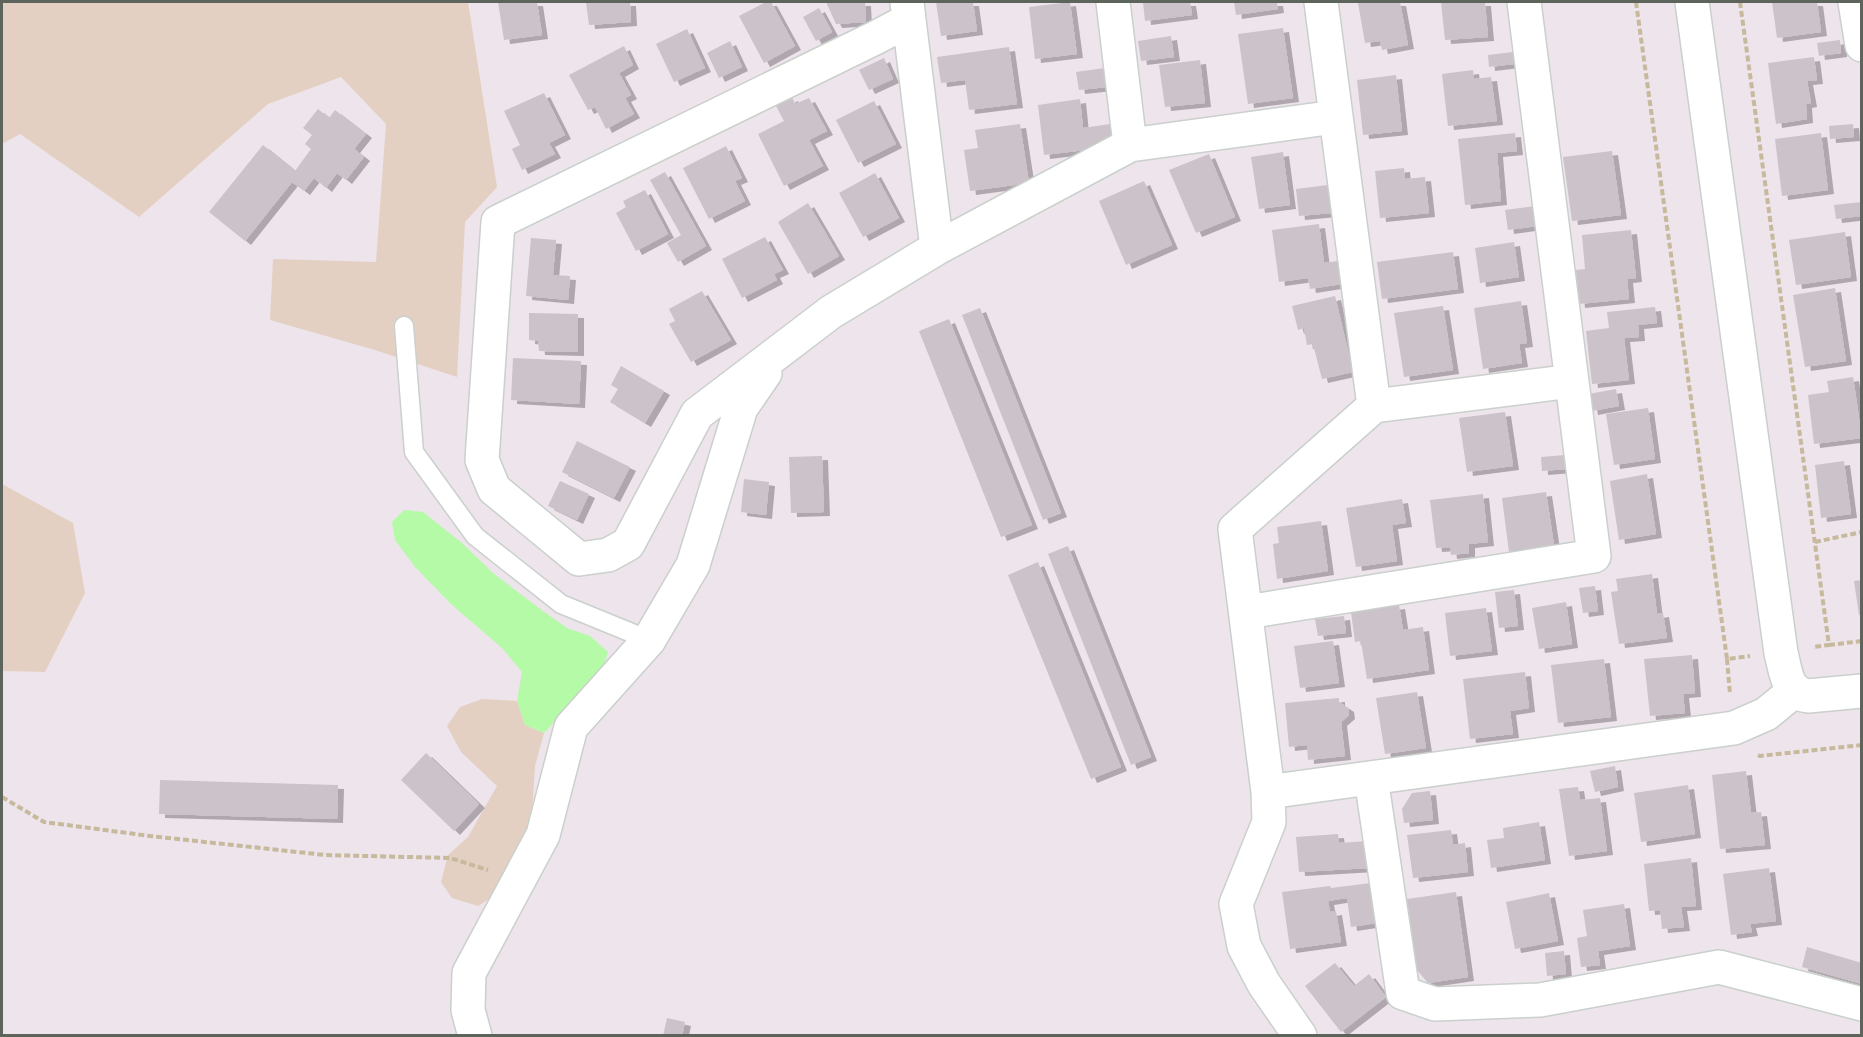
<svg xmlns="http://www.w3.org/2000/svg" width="1863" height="1037" font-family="Helvetica,sans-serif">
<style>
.green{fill:#e4d0c2}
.water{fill:#b4faa7}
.building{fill:#cbc2ca;filter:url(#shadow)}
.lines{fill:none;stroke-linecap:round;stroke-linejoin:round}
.service-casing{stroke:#cad0cb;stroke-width:21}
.minor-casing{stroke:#cad0cb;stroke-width:36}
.tertiary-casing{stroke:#cad0cb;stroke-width:36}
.path{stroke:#c6b99c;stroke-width:4;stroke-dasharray:6 3;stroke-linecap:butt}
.service{stroke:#fff;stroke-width:18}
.minor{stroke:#fff;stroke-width:33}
.tertiary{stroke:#fff;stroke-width:33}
</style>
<defs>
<filter id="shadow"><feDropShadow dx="6" dy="4" stdDeviation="0" flood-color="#0004"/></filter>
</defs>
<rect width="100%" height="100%" fill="#eee4ec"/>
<path class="green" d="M2,2H468L497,187L465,222L457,377L375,350L270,320L273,259L376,262L386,124L341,77L268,104L139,217L20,134L2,144Z
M2,484L73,523L85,593L45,672L2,671Z
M482,699L517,701L525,725L544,733L535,766L532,812L518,856L497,894L478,906L452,898L441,882L448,855L468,837L497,786L461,752L447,726L460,707Z"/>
<path class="water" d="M404,510L423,512L462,543L493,573L543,611L567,628L590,636L608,652L603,668L544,733L525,725L517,701L522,672L502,648L452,605L415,567L395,540L392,522Z"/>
<path class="building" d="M498,2H537L542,35L504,40Z
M586,2H630L631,22L589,25Z
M766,2H771L795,46L764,63L739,16Z
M826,2H865L866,22L836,24Z
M936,2H973L977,31L941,36Z
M1070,2L1077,54L1035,59L1029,7Z
M1143,2H1190L1192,15L1145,21Z
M1234,2H1277L1278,9L1236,15Z
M1366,2H1400L1408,45L1382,50L1380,41L1365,43L1358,3Z
M1441,2H1485L1488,37L1445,40Z
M1772,2H1817L1821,32L1777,38Z
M819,8L832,32L816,41L803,17Z
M1283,28L1293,98L1248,104L1238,34Z
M687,29L705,68L674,82L656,44Z
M1171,36L1174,57L1141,61L1138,41Z
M1840,40L1841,53L1819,56L1817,43Z
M730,41L742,67L719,78L707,53Z
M624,46L633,65L619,73L631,95L625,98L634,114L606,129L595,107L588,110L569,75Z
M1009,47L1017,104L969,110L965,80L941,83L937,57Z
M1513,52L1514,64L1489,67L1488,55Z
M1814,57L1817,80L1807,81L1811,103L1806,104L1807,119L1776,124L1768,63Z
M884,58L893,79L869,90L859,70Z
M1200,60L1205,103L1165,107L1159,65Z
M1105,68L1107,87L1079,90L1076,72Z
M1473,70L1474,79L1491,77L1497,121L1448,126L1442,74Z
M1396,75L1402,131L1363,135L1357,80Z
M544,93L565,135L549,143L555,154L522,170L512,149L520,145L504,111Z
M792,97L795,104L809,98L827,131L809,140L823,166L784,186L758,134L784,121L776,106Z
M1080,99L1083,128L1110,124L1111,137L1102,148L1044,155L1038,105Z
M874,101L896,144L858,163L836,120Z
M318,109L329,118L335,110L366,134L354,149L364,157L346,180L337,173L326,188L314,178L304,191L292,182L245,241L209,212L263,145L295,171L311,149L305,144L312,135L303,128Z
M1020,124L1029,183L970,191L964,150L978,148L975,130Z
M1853,124L1854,137L1830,139L1829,126Z
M1515,133L1517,151L1497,153L1501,201L1465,205L1458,139Z
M1821,133L1828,190L1782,196L1775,139Z
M726,146L742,178L735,181L745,201L709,219L683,168Z
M1612,151L1621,215L1572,221L1563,157Z
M1283,152L1290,205L1259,209L1251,157Z
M1209,154L1235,217L1196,233L1169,170Z
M1404,168L1405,179L1425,177L1429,213L1380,218L1375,171Z
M665,172L706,246L678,262L667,243L681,235L650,180Z
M875,173L899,218L863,237L839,193Z
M1144,181L1172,245L1126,265L1099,201Z
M1328,185L1331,213L1299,216L1296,189Z
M645,190L668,234L636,251L616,213L626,207L623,201Z
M1862,202V216L1836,219L1834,205Z
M808,203L839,256L808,274L778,222Z
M1535,206L1537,226L1508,230L1505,210Z
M1319,224L1324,263L1338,261L1342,284L1310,289L1308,278L1279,282L1272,230Z
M1631,230L1636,278L1627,279L1629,299L1579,304L1576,270L1585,269L1582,235Z
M1845,232L1851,277L1796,285L1789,240Z
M765,237L783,270L774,274L777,280L742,298L722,259Z
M531,238L556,240L553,275L570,276L568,300L526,296Z
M1514,242L1519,277L1480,283L1475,248Z
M1453,252L1458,289L1382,299L1377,262Z
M1835,288L1846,361L1805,367L1793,295Z
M702,291L731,340L691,362L669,324L675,321L669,309Z
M1335,296L1353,372L1322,379L1313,344L1307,345L1304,328L1298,330L1292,306Z
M1521,301L1527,343L1519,344L1522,363L1483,369L1474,308Z
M1443,306L1453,370L1404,377L1394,313Z
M1655,307L1657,323L1638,325L1639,337L1624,338L1629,380L1592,384L1586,331L1609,328L1607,312Z
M980,308L1061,513L1043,520L962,315Z
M529,313L578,314V352L539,351L538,341L529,340Z
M949,319L1032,525L1001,537L919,331Z
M513,358L581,361L579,404L511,400Z
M621,366L664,391L645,423L610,402L618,389L611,385Z
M1853,377L1862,438L1814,444L1808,395L1829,392L1827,381Z
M1616,389L1619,406L1592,411L1589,394Z
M1648,408L1655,459L1614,465L1606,414Z
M1505,412L1513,466L1467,472L1459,418Z
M577,441L630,467L614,498L562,472Z
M1565,455L1566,469L1542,471L1541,457Z
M822,456L824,512L791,513L789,457Z
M1844,461L1851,514L1821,518L1815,465Z
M1647,474L1656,534L1619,540L1610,481Z
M744,479L769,482L766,515L741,512Z
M560,481L589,494L577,520L548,506Z
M1546,492L1554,545L1509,552L1502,498Z
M1483,494L1488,542L1469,544V553L1451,555L1450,547L1436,548L1430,500Z
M1402,499L1406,523L1392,525L1397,561L1356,567L1346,508Z
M1321,521L1328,571L1277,579L1273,544L1279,543L1277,527Z
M1068,546L1151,757L1131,765L1048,554Z
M1038,562L1121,767L1091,779L1008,575Z
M1652,574L1657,614L1663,613L1667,638L1619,644L1611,592L1618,591L1616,579Z
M1862,580V615H1859L1854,581Z
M1595,586L1598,611L1583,613L1579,588Z
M1514,590L1518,626L1499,628L1495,592Z
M1566,602L1572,644L1539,649L1532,608Z
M1399,605L1403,630L1423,627L1429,670L1367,679L1361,641L1355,642L1351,612Z
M1486,608L1492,651L1450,656L1445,613Z
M1344,616L1346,633L1318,636L1315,619Z
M1333,641L1339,683L1300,688L1294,646Z
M1692,655L1695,693L1683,694L1685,713L1650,716L1644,659Z
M1604,659L1611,717L1558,723L1551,665Z
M1525,672L1529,708L1510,711L1513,734L1470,739L1463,679Z
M1417,692L1426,748L1385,754L1376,698Z
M1339,698V702L1348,708L1349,715L1341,722L1345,756L1308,760L1307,745L1289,747L1285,703Z
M426,753L479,804L454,831L401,780Z
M1615,766L1618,787L1595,792L1590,771Z
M1746,771L1751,813L1761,812L1765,845L1720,849L1712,775Z
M160,780L338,785L337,819L159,814Z
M1688,785L1695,834L1641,842L1634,793Z
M1578,787L1580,800L1600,798L1607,851L1569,856L1559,789Z
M1430,791L1433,820L1404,823L1402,809L1412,793Z
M1539,822L1545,860L1491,868L1487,840L1504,838L1503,828Z
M1451,830L1453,845L1465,843L1468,872L1413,878L1407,835Z
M1338,834L1339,843L1368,841L1370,868L1299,872L1296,837Z
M1691,858L1696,906L1681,907L1684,927L1662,929L1660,910L1649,911L1644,864Z
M1769,868L1776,921L1750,924L1752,932L1731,935L1723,874Z
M1371,883L1377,923L1351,927L1347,898L1328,901L1330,912L1336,911L1341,942L1290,949L1282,892L1330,886L1331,888Z
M1456,892L1468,977L1428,983L1417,970L1407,899Z
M1549,893L1558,941L1515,949L1506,902Z
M1624,904L1630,946L1598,951L1600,965L1581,967L1577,938L1587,936L1583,910Z
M1807,947L1862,963V984L1802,967Z
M1564,951L1566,974L1547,976L1545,953Z
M1335,963L1354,986L1369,974L1386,997L1341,1032L1305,986Z
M667,1018L685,1022L682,1036H663Z"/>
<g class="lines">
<defs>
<path id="service" d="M404,326L414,452L475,536L561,604L649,640"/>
<path id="minor" d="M907,2L909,20L877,37L498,222L482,460L494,489L579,559L608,555L628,544L697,414L831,312L937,248L1130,145L1335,117
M1113,2L1130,145
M1321,2L1374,406L1235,529L1268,792L1734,728L1766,714L1794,691
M1855,2L1862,45
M909,20L937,248
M1374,406L1572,381
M1247,612L1594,556L1524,2
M1371,778L1403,993L1435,1004L1540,1000L1719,967L1862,1004
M1268,792L1269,822L1236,904L1244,946L1264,984L1300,1036
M475,1036L468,1010L469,973L543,835L571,727L649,640L693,565L741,408L765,373"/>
<path id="tertiary" d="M1692,2L1781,653C1786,671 1786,693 1808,696L1862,691"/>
</defs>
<use href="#service" class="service-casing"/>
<use href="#minor" class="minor-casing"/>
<use href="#tertiary" class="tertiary-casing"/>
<path class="path" d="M1636,2L1727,659L1750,656
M1740,2L1829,645L1813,647
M1815,542L1862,532
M1829,645L1862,641
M1727,659L1730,694
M1758,755L1760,756L1862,745
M2,797L44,822L150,836L325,855L450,858L488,870"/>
<use href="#service" class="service"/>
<use href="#minor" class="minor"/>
<use href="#tertiary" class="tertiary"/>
</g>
<rect width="1863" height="1037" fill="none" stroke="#5c645c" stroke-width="6"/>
</svg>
